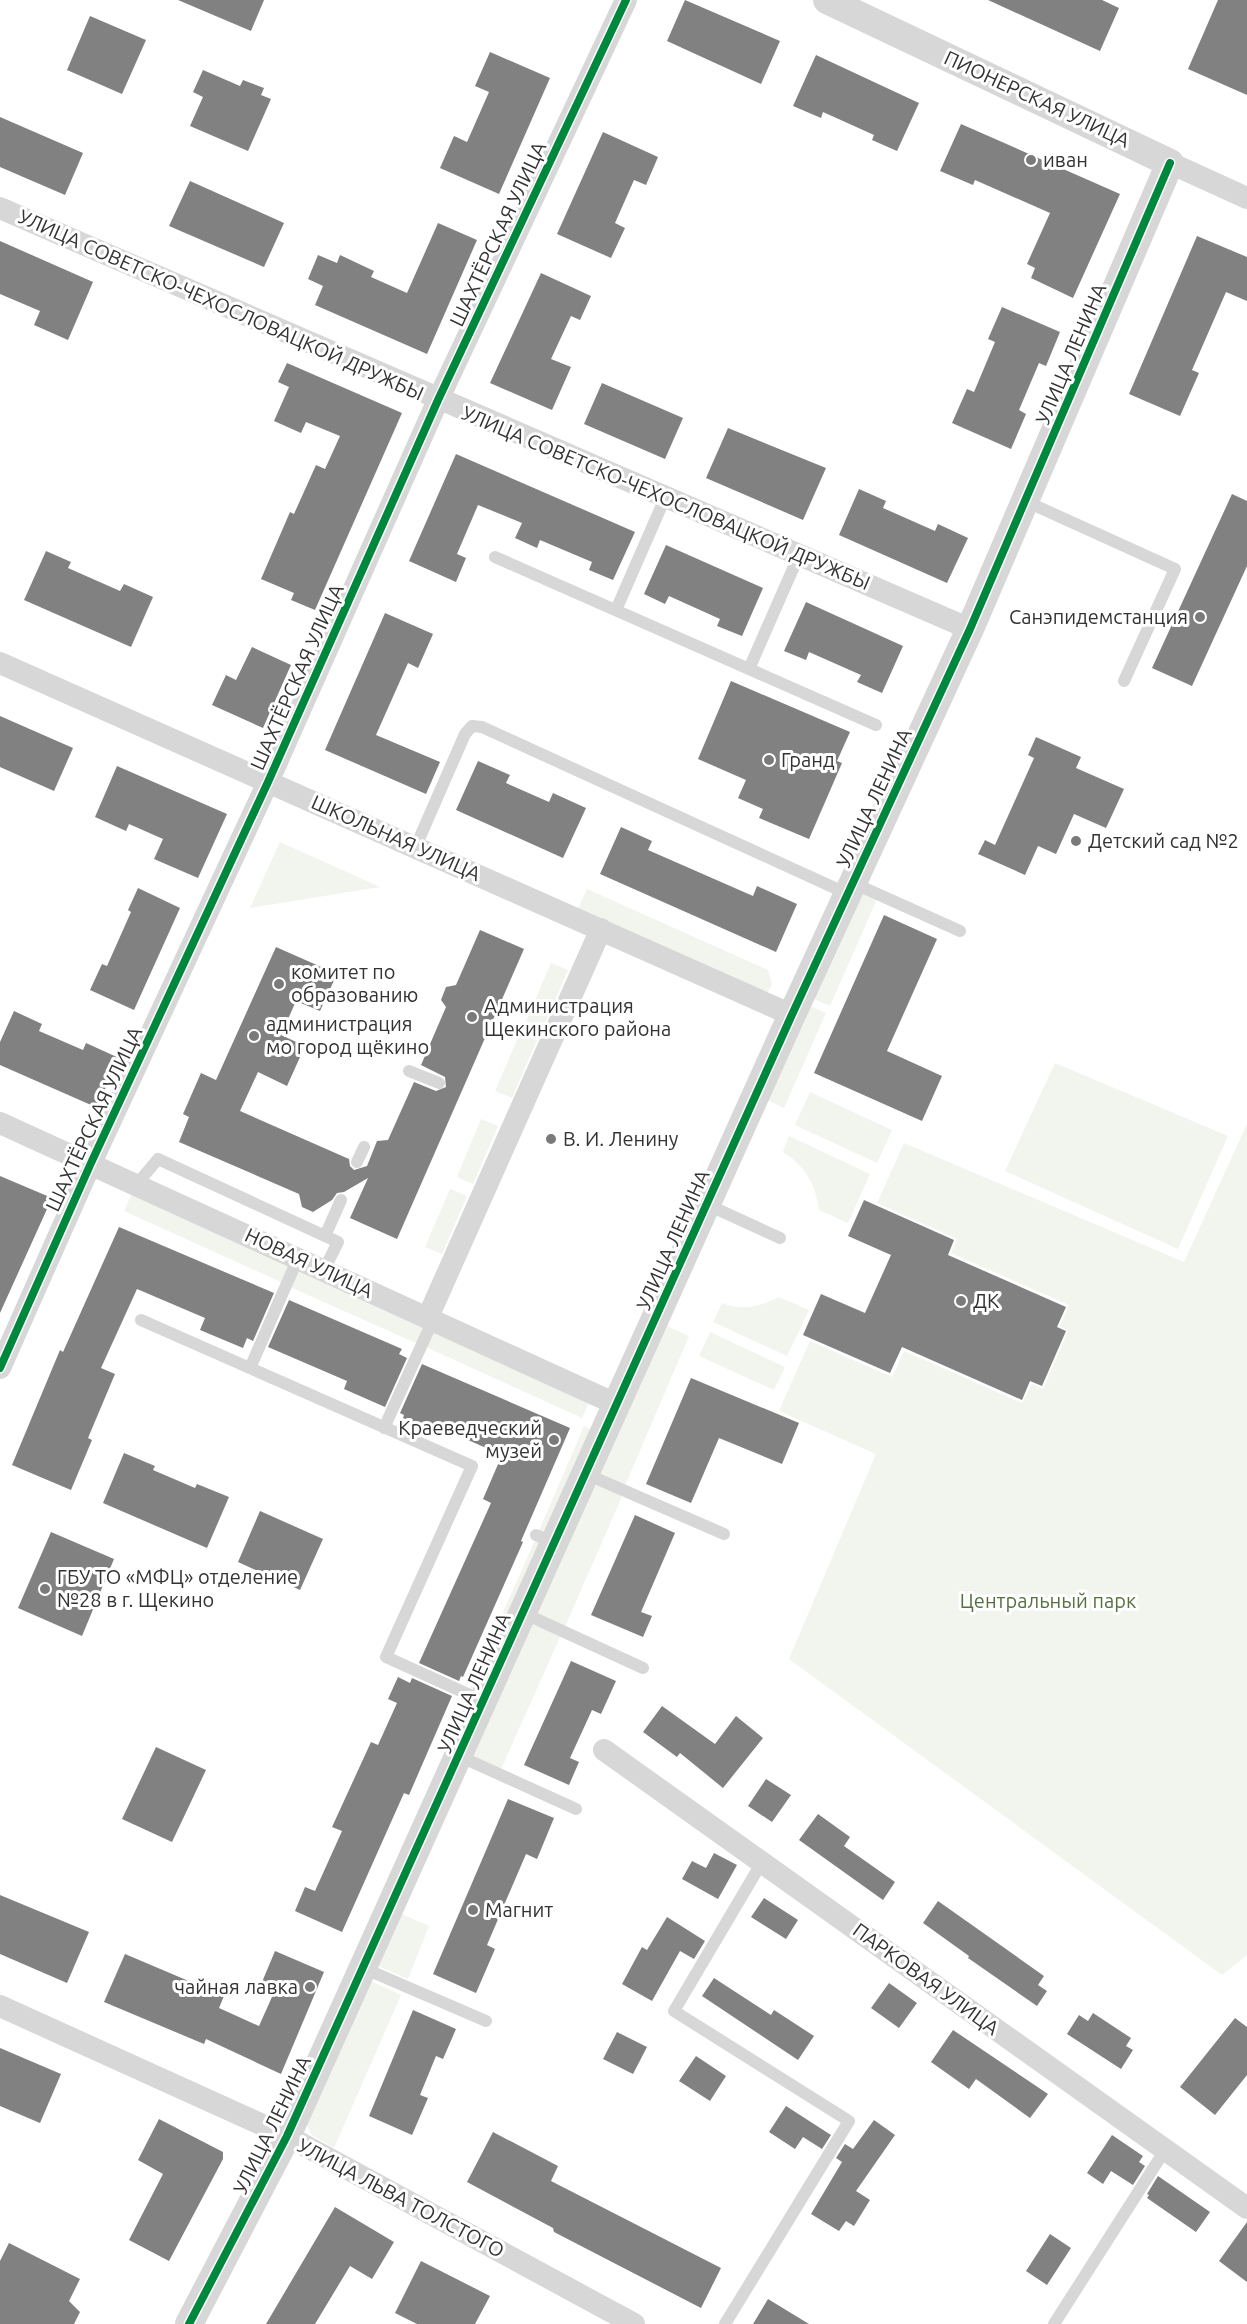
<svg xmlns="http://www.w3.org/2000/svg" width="1247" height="2324" font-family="Ubuntu,sans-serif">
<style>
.green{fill:#f1f5ed}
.building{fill:#818181}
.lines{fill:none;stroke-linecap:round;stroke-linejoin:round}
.service{stroke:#d7d7d7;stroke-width:12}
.minor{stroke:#d7d7d7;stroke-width:22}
.tertiary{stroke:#d7d7d7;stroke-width:28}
.cycleway-casing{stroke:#fff;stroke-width:11}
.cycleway{stroke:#00873e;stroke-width:8}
.poi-dot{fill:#7a7a7a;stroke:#fff;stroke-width:2}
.labels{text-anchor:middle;stroke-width:6;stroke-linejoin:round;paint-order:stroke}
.street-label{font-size:20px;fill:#333;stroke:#fff}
.poi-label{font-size:20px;fill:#333;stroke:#fff;text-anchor:start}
.park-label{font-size:20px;fill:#56703f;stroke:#fff}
</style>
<rect width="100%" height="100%" fill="#fff"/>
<path class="green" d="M280,842L380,887L250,908Z
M587,889L768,970L772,984L765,998L576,913Z
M856,890L877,899L830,1006L807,996Z
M551,963L568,970L543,1028L526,1021Z
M804,1003L826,1013L784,1108L763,1098Z
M520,1033L537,1040L512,1098L495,1091Z
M1055,1063L1228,1136L1178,1249L1005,1171Z
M810,1092L892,1130L877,1163L795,1125Z
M481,1119L498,1126L473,1184L457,1177Z
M1247,1124V1955L1222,1975L789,1659L876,1454L779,1411L810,1341L892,1377L904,1351L1022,1403L1032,1384L1043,1389L1068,1331L1060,1326L1069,1305L951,1253L957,1239L877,1203L904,1143L1184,1262Z
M789,1136L870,1174L848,1223L819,1210C816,1184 805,1166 783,1152Z
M134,1189L292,1262L283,1283L124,1211Z
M450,1189L467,1196L442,1254L425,1247Z
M300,1265L428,1322L418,1344L290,1287Z
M779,1297L809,1310L787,1356L713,1322L722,1303C744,1311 759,1307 779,1297Z
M660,1323L689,1336L624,1488L593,1474Z
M435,1326L592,1396L582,1418L426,1347Z
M710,1332L785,1367L774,1390L699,1356Z
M584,1426L600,1434L553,1540L538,1533Z
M591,1480L623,1494L564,1629L531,1613Z
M536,1538L550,1544L482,1697L468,1691Z
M527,1620L561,1635L501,1769L467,1754Z
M395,1911L429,1926L408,1979L371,1963Z
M364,1978L401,1995L334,2148L312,2135L303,2117Z"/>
<path class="building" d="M178,0H264L251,31Z
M685,0L780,41L761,84L667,41Z
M988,0H1102L1119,8L1100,51Z
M1218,0H1247V95L1188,69Z
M90,16L146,40L122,94L67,70Z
M490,52L550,78L499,194L440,168L454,136L467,142L489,92L475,86Z
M816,55L919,103L897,151L872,140L874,135L823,112L821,118L793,106Z
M203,70L240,86L243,80L264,88L261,95L271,99L248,151L190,126L203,97L193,92Z
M0,117L83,153L65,195L0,167Z
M961,124L1120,194L1073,298L1031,278L1035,268L1027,264L1050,213L975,180L973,185L940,171Z
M603,132L658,157L646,185L634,180L615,223L625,228L611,258L557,234Z
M190,181L284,223L264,267L169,226Z
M438,223L477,240L427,354L315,305L323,286L308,279L318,255L337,263L340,255L374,271L371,277L407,293Z
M1197,236L1247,257V301L1226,292L1192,370L1199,373L1180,416L1129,394Z
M0,241L93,282L68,340L34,325L40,311L0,294Z
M541,273L591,296L580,320L571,316L551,359L571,367L552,410L490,383Z
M1002,307L1060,332L1046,366L1039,363L1019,410L1026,414L1011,449L952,423L967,389L974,392L995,342L988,339Z
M287,363L402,413L315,610L291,600L294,593L261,579L290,512L294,514L316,465L325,469L340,436L306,422L301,433L274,421L289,387L278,382Z
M602,383L683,418L665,459L584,424Z
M728,428L826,468L803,520L706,478Z
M456,454L635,532L613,580L589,570L592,562L540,540L537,548L515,538L522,523L478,505L457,554L466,558L456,582L409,561Z
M859,489L886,501L883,508L935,531L938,524L968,538L947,583L839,535Z
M1232,494L1247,501V566L1192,686L1152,668Z
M666,545L763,588L742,636L717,626L720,619L669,596L665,604L644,594Z
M46,551L71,562L68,568L120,591L124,584L153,597L131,647L24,600Z
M806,602L903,646L882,693L857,682L861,675L809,652L806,660L784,651Z
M385,613L433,634L418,668L408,663L376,735L440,762L426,794L325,750Z
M252,647L291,665L263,728L212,705L226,675L236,680Z
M731,681L850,732L837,761L842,763L809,839L759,818L763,809L738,798L746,780L698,759Z
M0,716L73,748L54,791L0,767Z
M1036,737L1081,757L1076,768L1124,789L1106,828L1074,814L1056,854L1038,846L1025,875L978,854L985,840L995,845L1034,758L1028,755Z
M478,761L510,775L506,783L549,802L553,793L586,808L563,858L456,810Z
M117,766L227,814L198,878L154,859L163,839L129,824L126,831L95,817Z
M621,827L652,841L648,850L753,896L757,886L797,904L776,952L600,874Z
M138,888L180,908L134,1010L90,990L102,964L107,966L131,912L128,910Z
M884,915L937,939L887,1051L942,1076L922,1121L814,1073Z
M480,930L524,949L397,1239L350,1218L368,1178L344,1192L337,1193L332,1200L313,1212L302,1207L299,1194L179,1142L189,1117L183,1114L201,1073L216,1080L276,947L337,974L320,1011L296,1001L281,1035L305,1046L287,1086L258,1072L240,1111L349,1159L350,1166L354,1170L367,1166L377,1141L388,1140L414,1082L436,1091L446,1087L445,1077L421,1065L446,1007L441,1000L446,987L456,985Z
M14,1011L42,1024L39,1031L83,1050L86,1043L119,1058L98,1105H91L0,1065V1042Z
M0,1176L52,1198L0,1313Z
M864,1200L954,1240L948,1255L1066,1307L1057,1327L1066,1331L1042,1386L1030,1381L1022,1400L902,1347L890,1373L803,1335L821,1294L865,1313L891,1255L848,1236Z
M119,1227L274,1293L253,1341L247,1338L243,1348L200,1330L205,1318L137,1289L101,1368L115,1374L88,1438L92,1440L71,1490L12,1465L60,1350L63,1352Z
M289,1300L402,1349L399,1354L407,1358L385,1407L344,1389L347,1381L268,1347Z
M422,1364L570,1428L521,1541L523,1542L463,1677L461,1676L459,1681L419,1663L491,1503L483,1499L502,1455L443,1429L440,1435L403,1418L404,1415L400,1413Z
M691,1378L799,1423L782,1464L719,1438L691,1503L646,1484Z
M124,1453L155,1466L153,1470L195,1488L197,1484L229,1497L207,1548L103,1503Z
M260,1511L323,1539L300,1590L238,1562Z
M635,1515L675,1533L641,1612L652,1616L643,1637L591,1615Z
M51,1532L114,1559L82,1636L18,1608Z
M571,1661L616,1681L601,1714L592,1710L570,1758L579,1762L569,1785L524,1765Z
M398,1677L410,1683L412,1678L452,1696L409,1795L404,1793L342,1932L295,1911L305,1887L315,1891L342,1831L332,1827L371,1742L378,1745L397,1703L388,1699Z
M662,1706L715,1744L736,1716L763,1738L723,1788L680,1753L677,1757L643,1732Z
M156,1747L206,1770L172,1842L122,1819Z
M766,1779L791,1795L772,1822L748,1806Z
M508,1799L554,1818L537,1859L526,1854L487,1945L495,1949L476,1993L433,1974Z
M818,1814L850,1837L844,1846L895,1882L883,1900L799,1840Z
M714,1853L737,1865L718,1899L682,1879L692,1861L706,1868Z
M0,1895L89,1932L67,1983L0,1954Z
M764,1898L798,1920L786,1939L751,1917Z
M938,1901L1044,1976L1038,1985L1047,1991L1037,2006L968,1958L969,1956L923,1923Z
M667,1917L705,1941L694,1959L680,1951L652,2001L622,1984L642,1947L647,1950Z
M275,1951L324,1972L281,2074L206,2039L204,2044L104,2002L125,1954L224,1996L219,2008L259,2026L276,1988L262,1982Z
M714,1978L771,2015L774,2010L814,2036L798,2060L702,1996Z
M889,1983L917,2003L899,2028L871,2008Z
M413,2010L456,2029L443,2059L436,2056L420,2095L428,2098L412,2135L369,2116Z
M1093,2013L1131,2038L1126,2046L1133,2050L1121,2069L1067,2034L1079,2015L1088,2021Z
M1235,2018L1247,2027V2075L1215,2115L1180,2087Z
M953,2030L1048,2094L1030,2118L976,2079L969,2089L931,2062Z
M617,2032L647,2047L633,2074L603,2059Z
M0,2048L61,2074L40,2123L0,2106Z
M696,2056L726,2076L710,2101L679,2081Z
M786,2106L831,2135L822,2149L803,2137L795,2149L769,2132Z
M159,2119L223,2152V2159L169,2261L129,2240L163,2174L138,2160Z
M874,2120L895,2135L856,2191L870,2200L854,2226L846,2221L839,2231L811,2214L842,2162L836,2158L845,2144L853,2149Z
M493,2132L558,2166L551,2181L721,2268L701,2308L554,2232L553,2228L467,2182Z
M1112,2135L1143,2156L1139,2162L1145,2166L1133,2185L1111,2171L1103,2184L1087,2173Z
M1158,2176L1210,2212L1196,2232L1147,2198L1149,2195L1147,2194Z
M335,2207L394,2242L372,2279L350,2266L315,2324H266Z
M1247,2222V2282L1219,2261Z
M1050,2234L1071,2248L1047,2285L1026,2271Z
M9,2243L80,2279L69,2301L80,2312L74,2324H0V2261Z
M421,2261L490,2296L475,2324H417L395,2313Z
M768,2299L809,2324H753Z"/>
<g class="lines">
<path class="service" d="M1025,501L1175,569L1124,681
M799,555L749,669L876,725
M495,557L749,669
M616,610L665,498
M416,846L465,734L472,726L482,727L848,894
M853,883L960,931
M409,1071L439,1083
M357,1162L364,1147
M137,1184L158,1159L338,1242L324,1270
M708,1205L780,1238
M325,1236L341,1200
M141,1320L472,1466L386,1657L483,1701
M250,1368L298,1258
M384,1428L433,1320
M586,1474L724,1534
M536,1535L554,1543
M523,1613L643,1668
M459,1756L576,1809
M363,1968L486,2021
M725,2324L849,2121L674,2011L762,1862
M1054,2324L1165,2150"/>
<path class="minor" d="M1170,163L1247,198
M0,208L970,629
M0,663L792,1015
M0,1123L618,1405
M428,1317L601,929
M0,1368L91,1163L268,782L438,400L626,0
M604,1750L1247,2208
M0,2006L287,2136L634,2324"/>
<path class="tertiary" d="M189,2324L287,2136L790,1019L970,629L1170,163L827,0"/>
<defs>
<path id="cycleway" d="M0,1368L91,1163L268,782L438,400L626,0
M189,2324L287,2136L790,1019L970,629L1170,163"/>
</defs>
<use href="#cycleway" class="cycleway-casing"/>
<use href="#cycleway" class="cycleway"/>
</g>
<g class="poi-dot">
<circle cx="1031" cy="160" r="6"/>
<circle cx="1200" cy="617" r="6"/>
<circle cx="769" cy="760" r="6"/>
<circle cx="1076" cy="841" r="6"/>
<circle cx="279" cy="984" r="6"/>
<circle cx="472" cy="1017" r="6"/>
<circle cx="254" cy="1036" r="6"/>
<circle cx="551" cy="1139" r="6"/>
<circle cx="961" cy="1301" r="6"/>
<circle cx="554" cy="1440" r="6"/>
<circle cx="45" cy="1589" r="6"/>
<circle cx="473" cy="1910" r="6"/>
<circle cx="310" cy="1987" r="6"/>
</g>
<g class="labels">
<g class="street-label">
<text transform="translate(1037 99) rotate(25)" y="7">ПИОНЕРСКАЯ УЛИЦА</text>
<text transform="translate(498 234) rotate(-65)" y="7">ШАХТЁРСКАЯ УЛИЦА</text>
<text transform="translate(221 305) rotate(24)" y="7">УЛИЦА СОВЕТСКО-ЧЕХОСЛОВАЦКОЙ ДРУЖБЫ</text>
<text transform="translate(1071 354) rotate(-67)" y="7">УЛИЦА ЛЕНИНА</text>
<text transform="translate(666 498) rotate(23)" y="7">УЛИЦА СОВЕТСКО-ЧЕХОСЛОВАЦКОЙ ДРУЖБЫ</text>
<text transform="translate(297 677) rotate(-66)" y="7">ШАХТЁРСКАЯ УЛИЦА</text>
<text transform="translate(874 798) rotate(-65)" y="7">УЛИЦА ЛЕНИНА</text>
<text transform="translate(396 838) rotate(24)" y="7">ШКОЛЬНАЯ УЛИЦА</text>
<text transform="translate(94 1119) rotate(-65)" y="7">ШАХТЁРСКАЯ УЛИЦА</text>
<text transform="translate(673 1240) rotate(-66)" y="7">УЛИЦА ЛЕНИНА</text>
<text transform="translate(309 1263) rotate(25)" y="7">НОВАЯ УЛИЦА</text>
<text transform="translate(474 1683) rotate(-66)" y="7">УЛИЦА ЛЕНИНА</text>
<text transform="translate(926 1979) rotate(36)" y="7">ПАРКОВАЯ УЛИЦА</text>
<text transform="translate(272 2125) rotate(-64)" y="7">УЛИЦА ЛЕНИНА</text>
<text transform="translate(401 2198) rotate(28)" y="7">УЛИЦА ЛЬВА ТОЛСТОГО</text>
</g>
<g class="poi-label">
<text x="1043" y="167">иван</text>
<text x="1188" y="624" text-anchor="end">Санэпидемстанция</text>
<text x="781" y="767">Гранд</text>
<text x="1088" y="848">Детский сад №2</text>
<text x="291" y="979">комитет по<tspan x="291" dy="23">образованию</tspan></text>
<text x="484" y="1013">Администрация<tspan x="484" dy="23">Щекинского района</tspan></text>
<text x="266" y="1031">администрация<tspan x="266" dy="23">мо город щёкино</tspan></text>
<text x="563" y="1146">В. И. Ленину</text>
<text x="973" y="1308">ДК</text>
<text x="542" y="1435" text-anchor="end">Краеведческий<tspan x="542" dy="23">музей</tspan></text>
<text x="57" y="1584">ГБУ ТО «МФЦ» отделение<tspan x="57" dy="23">№28 в г. Щекино</tspan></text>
<text x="485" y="1917">Магнит</text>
<text x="298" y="1994" text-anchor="end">чайная лавка</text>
</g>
<g class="park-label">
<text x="1048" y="1608">Центральный парк</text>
</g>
</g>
</svg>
